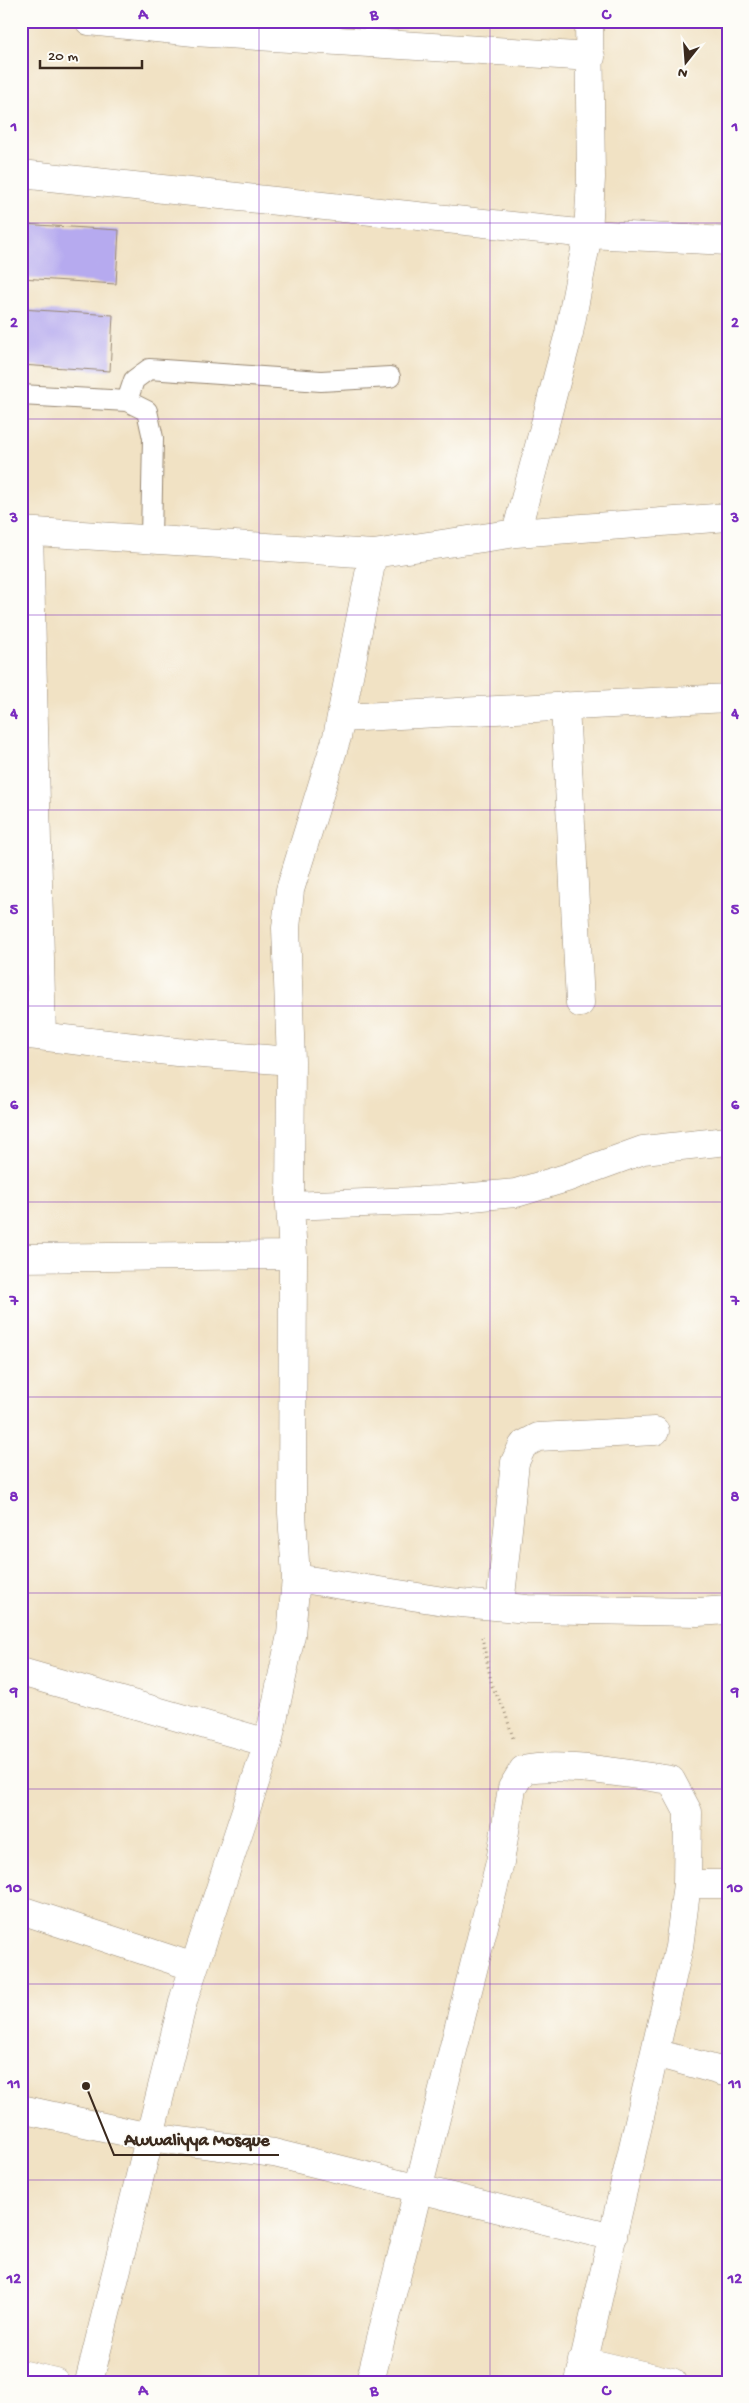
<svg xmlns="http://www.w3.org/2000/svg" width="749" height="2403" font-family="'Gochi Hand',sans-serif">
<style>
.building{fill:#b6aaef}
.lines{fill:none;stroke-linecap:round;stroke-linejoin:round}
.lane-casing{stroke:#968671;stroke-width:22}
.street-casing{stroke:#968671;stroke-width:29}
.path{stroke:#968671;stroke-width:3;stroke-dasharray:1 4;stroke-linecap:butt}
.lane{stroke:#fff;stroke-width:20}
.street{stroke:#fff;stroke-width:28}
.grid{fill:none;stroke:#7b2cbf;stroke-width:1;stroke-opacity:0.55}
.leader{fill:none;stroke:#3b2a1e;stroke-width:2}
.callout-dot{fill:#3b2a1e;stroke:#fdfcf7;stroke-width:2}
.callout-label{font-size:18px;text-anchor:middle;font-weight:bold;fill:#3b2a1e;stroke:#fdfcf7;stroke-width:4;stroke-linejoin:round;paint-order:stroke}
.neatline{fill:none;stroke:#7b2cbf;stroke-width:2}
.grid-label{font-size:16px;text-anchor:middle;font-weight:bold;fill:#7b2cbf}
</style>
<rect width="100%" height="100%" fill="#fdfcf7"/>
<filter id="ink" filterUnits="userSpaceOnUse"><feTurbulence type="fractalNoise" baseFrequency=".02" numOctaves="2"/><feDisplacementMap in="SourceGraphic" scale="10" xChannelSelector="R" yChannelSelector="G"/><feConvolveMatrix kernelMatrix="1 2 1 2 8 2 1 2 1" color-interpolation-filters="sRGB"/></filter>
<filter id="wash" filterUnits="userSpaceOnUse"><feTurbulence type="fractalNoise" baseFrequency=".0096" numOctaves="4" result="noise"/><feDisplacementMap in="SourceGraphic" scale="20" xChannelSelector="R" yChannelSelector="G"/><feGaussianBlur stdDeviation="1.12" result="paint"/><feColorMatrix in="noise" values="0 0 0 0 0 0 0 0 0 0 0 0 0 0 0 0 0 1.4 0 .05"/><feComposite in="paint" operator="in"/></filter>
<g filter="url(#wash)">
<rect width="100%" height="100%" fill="#f1e2c4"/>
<g id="blocks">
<path class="building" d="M21,93L29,95L22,121H21Z
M21,224L119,230L116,284L21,278Z
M21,309L113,315L110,371L21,365Z"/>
</g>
</g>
<g filter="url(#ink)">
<use href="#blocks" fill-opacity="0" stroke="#968671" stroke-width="1"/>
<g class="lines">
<defs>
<path id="lane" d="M21,395L127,401L147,411L153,438L151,538
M127,401L134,380L149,369L321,381L390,377"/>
<path id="street" d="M89,21L194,32L591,57
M21,174L588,234L728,241
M21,531L373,554L516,533L728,517
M29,532L42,1036
M516,533L569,333L588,234L591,178L589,21
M565,706L580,1003
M341,718L728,698
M21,1034L177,1052L291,1061
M290,1206L440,1200L516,1193L566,1178L643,1150L728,1141
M21,1258L293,1255
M296,1578L450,1602L527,1609L698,1612L728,1610
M500,1606L515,1462L523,1445L538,1437L655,1431
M21,1672L268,1743
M687,1884H728
M21,1910L194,1967
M655,2053L728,2073
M21,2109L149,2137L274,2153L613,2237
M582,2361L672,2382
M21,2374L55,2382
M89,2382L184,1998L268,1743L291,1635L296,1578L292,1513L293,1255L290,1206L291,1061L286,928L290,890L337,737L373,554
M370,2382L500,1862L512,1788L523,1770C562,1762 630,1774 671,1780L688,1812L687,1884L679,1947L579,2382"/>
</defs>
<use href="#lane" class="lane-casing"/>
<use href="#street" class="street-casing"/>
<path class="path" d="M482,1637L492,1686L504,1709L514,1741"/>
<use href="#lane" class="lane"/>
<use href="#street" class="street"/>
</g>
</g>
<path class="grid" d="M259,21V2382M490,21V2382M21,223H728M21,419H728M21,615H728M21,810H728M21,1006H728M21,1202H728M21,1397H728M21,1593H728M21,1789H728M21,1984H728M21,2180H728"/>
<path class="leader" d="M86 2086L114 2155H279"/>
<circle class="callout-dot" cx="86" cy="2086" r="5"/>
<g class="callout-label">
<text x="197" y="2145">Awwaliyya Mosque</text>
</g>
<rect width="749" height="2403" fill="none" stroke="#fdfcf7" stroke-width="55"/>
<g transform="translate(686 62) rotate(197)" stroke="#fdfcf7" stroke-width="4" paint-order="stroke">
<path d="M0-4L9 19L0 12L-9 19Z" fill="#3b2a1e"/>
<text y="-8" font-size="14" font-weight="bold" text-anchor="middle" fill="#3b2a1e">N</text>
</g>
<path d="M40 60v8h102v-8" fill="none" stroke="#3b2a1e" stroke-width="2.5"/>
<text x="48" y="60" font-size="15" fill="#3b2a1e" stroke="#fdfcf7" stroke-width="4" paint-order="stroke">20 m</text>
<rect x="28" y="28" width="694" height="2348" class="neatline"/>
<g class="grid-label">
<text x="143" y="19">A</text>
<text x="374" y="19">B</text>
<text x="606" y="19">C</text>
<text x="14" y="131">1</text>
<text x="735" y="131">1</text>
<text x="14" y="327">2</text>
<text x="735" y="327">2</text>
<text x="14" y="522">3</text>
<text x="735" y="522">3</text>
<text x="14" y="718">4</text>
<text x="735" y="718">4</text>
<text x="14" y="914">5</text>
<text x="735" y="914">5</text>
<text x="14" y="1109">6</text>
<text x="735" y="1109">6</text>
<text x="14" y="1305">7</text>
<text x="735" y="1305">7</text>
<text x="14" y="1501">8</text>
<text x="735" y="1501">8</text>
<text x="14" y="1696">9</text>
<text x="735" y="1696">9</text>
<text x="14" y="1892">10</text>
<text x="735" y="1892">10</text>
<text x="14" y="2088">11</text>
<text x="735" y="2088">11</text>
<text x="14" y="2283">12</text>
<text x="735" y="2283">12</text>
<text x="143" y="2395">A</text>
<text x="374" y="2395">B</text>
<text x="606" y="2395">C</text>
</g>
</svg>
